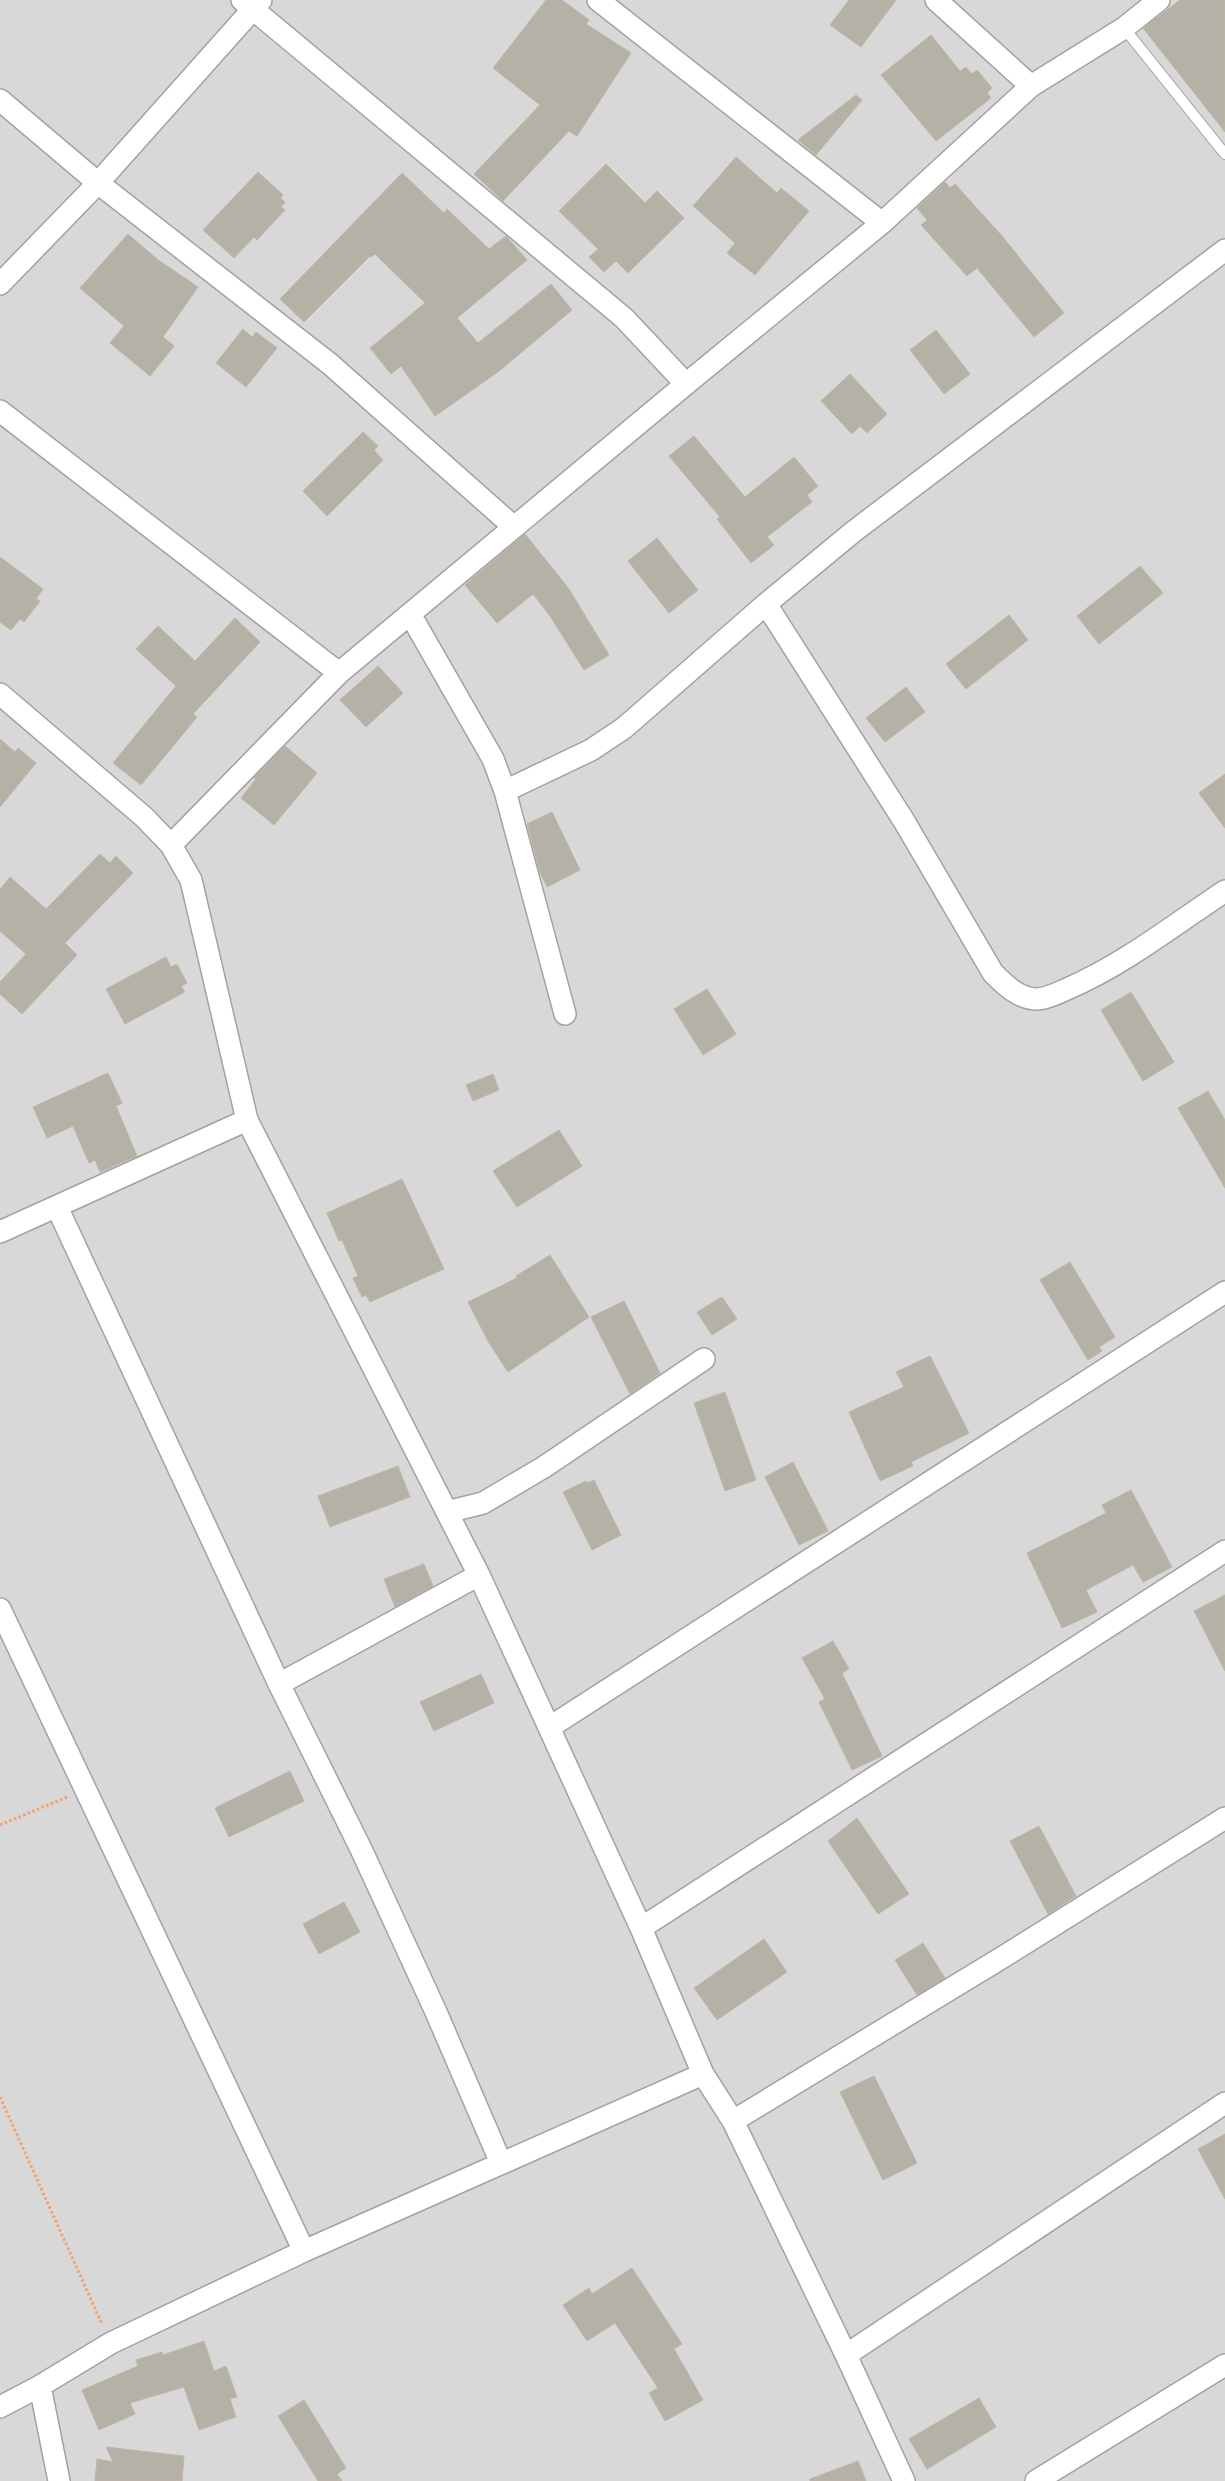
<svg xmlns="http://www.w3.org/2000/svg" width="1225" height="2481" font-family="Quicksand,sans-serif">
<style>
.residential{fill:#d9d8d8}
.building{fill:#b5b1a7;stroke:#bdb7a4}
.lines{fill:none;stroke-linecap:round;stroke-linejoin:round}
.lane-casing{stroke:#a2a2a2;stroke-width:12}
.street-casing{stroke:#a2a2a2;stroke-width:24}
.path{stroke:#f2a26c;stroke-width:3;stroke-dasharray:2.5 2.5;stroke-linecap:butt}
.lane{stroke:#fff;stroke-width:10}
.street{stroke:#fff;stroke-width:21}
</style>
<rect width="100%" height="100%" fill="#ecece1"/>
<path class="residential" d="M0,0H1225V2481H0Z"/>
<path class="building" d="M546,0H562L589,20L586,24L631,53L577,136L569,131L503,201L474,174L540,105L493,68Z
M849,0H896L861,47L830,25Z
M1180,0H1225V132L1143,28Z
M931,35L960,71L966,67L972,74L977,70L992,88L987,93L991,98L936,141L881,75Z
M856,95L862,100L816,155L798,140Z
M736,157L777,193L781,188L809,211L755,275L727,253L735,243L693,206Z
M606,164L645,203L657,191L684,218L628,273L616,261L604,272L589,257L598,249L559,211Z
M258,172L283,195L280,198L285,202L281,207L285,210L257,240L254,237L234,258L203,230Z
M402,173L444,213L447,209L489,249L506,236L527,260L457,318L478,343L551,284L572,310L498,372L435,416L401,366L391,374L370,348L425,303L375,254L371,257L370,256L304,322L280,299Z
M945,182L950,188L955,184L1002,236L1064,313L1034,337L977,268L967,276L921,225L927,220L917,208Z
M128,234L157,259L198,287L163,337L174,346L150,376L110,343L124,326L80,288Z
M243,329L252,337L256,332L277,348L246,387L216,363Z
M936,330L970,374L944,394L910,350Z
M850,374L887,414L867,433L860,426L852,434L821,401Z
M363,432L378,446L374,450L383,460L327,516L303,491Z
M694,436L745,497L794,457L818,486L807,495L812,502L767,537L774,545L751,563L717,519L720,517L669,456Z
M525,534L569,589L609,655L584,670L550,616L533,594L497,623L465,585Z
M657,538L698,590L669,613L628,561Z
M0,557L43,589L36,599L40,601L24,622L20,619L11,630L0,622Z
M1140,566L1163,593L1099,644L1077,616Z
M1009,615L1028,640L966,689L946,664Z
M235,618L260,642L193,714L197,717L141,785L113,763L176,686L136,649L158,626L195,661Z
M378,666L403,693L366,727L340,700Z
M906,687L925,712L885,742L866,718Z
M0,739L15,752L18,748L36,763L0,807Z
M285,746L317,773L274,825L241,798L256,779L254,778Z
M1225,774V828L1199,793Z
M552,812L580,870L547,887L540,872L527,824Z
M100,854L110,863L116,856L133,873L65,943L77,955L22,1014L0,994V982L26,954L0,931V889L10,877L46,909Z
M166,957L171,967L177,964L187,983L181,986L185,992L125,1024L106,989Z
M707,989L736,1034L703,1055L674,1009Z
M1131,992L1174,1062L1143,1081L1101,1010Z
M108,1073L122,1103L116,1106L137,1156L100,1172L95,1160L89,1163L73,1126L47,1138L33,1107Z
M493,1074L499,1090L473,1101L466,1085Z
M1208,1091L1225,1120V1188L1178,1108Z
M559,1130L582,1166L517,1207L493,1171Z
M402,1179L444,1269L370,1302L366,1295L362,1297L353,1278L358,1276L342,1240L339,1241L327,1213Z
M550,1255L589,1317L508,1372L489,1343L468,1302L517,1278L516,1276Z
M1070,1262L1115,1337L1099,1347L1102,1351L1088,1360L1040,1280Z
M722,1297L737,1319L712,1335L697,1312Z
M624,1301L660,1373L630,1394L591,1317Z
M930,1356L969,1433L911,1462L913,1466L880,1481L849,1412L904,1387L896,1372Z
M725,1392L756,1480L725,1491L694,1403Z
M793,1462L828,1531L799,1545L765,1477Z
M398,1466L410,1497L330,1527L318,1496Z
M594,1480L621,1535L592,1550L563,1492L586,1481L587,1483Z
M1131,1490L1172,1567L1143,1582L1133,1565L1086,1590L1097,1612L1062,1628L1027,1553L1106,1513L1102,1505Z
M424,1564L433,1586L395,1607L384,1579Z
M1225,1595V1671L1194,1611Z
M833,1641L849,1669L842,1673L882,1756L852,1770L819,1702L825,1699L802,1658Z
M481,1674L494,1703L434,1731L420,1702Z
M290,1771L304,1801L229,1837L215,1808Z
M857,1818L909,1894L878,1914L828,1841Z
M1039,1826L1076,1896L1048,1914L1010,1841Z
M344,1902L360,1932L319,1954L303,1924Z
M764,1939L787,1972L717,2020L694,1988Z
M923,1943L945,1978L917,1995L895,1960Z
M874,2076L917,2163L883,2180L840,2092Z
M1225,2134V2199L1198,2149Z
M632,2268L682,2344L674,2349L703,2400L665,2421L649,2393L658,2388L615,2323L587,2341L563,2305L589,2288L592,2294Z
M204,2341L214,2371L226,2366L237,2397L230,2399L236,2417L199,2430L184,2387L130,2403L135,2414L99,2430L82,2390L138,2366L136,2360L162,2352L163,2355Z
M979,2398L996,2427L927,2469L909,2439Z
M304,2400L346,2468L337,2474L342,2481H318L278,2416Z
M106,2447L184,2456L182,2481H95L97,2459L113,2462Z
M858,2461L866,2481H810V2479Z"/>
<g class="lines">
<defs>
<path id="lane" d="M1124,28L1225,154"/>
<path id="street" d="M242,0L624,318L686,384
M598,0L882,223
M936,0L1031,86
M0,100L98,183L330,364L514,527
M0,284L98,183L261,0
M0,411L339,673
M766,604L904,821L993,973C1006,986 1019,999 1038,999C1049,998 1058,993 1067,989C1123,965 1174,925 1225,891
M410,614L493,759L505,791L591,750L624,728L766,604L853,532L1225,250
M0,694L144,817L171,845L191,880L247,1120L479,1575L641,1928L703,2074L733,2121L846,2355L904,2481
M505,791L565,1014
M171,845L339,673L686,384L882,223L1031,86L1124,28L1159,0
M57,1207L279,1684L361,1849L436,2012L501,2163
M0,1232L247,1120
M447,1512L483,1503L544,1467L704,1359
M0,1609L304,2251
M279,1684L479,1575
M550,1727L1225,1292
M641,1928L1225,1551
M733,2121L1003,1957L1225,1818
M846,2355L1225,2103
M40,2386L59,2481
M0,2407L40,2386L111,2343L304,2251L703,2074
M1036,2481L1225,2365"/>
</defs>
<use href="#lane" class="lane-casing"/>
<use href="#street" class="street-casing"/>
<path class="path" d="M0,1825L67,1797
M0,2097L102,2324"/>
<use href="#lane" class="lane"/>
<use href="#street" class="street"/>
</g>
</svg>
